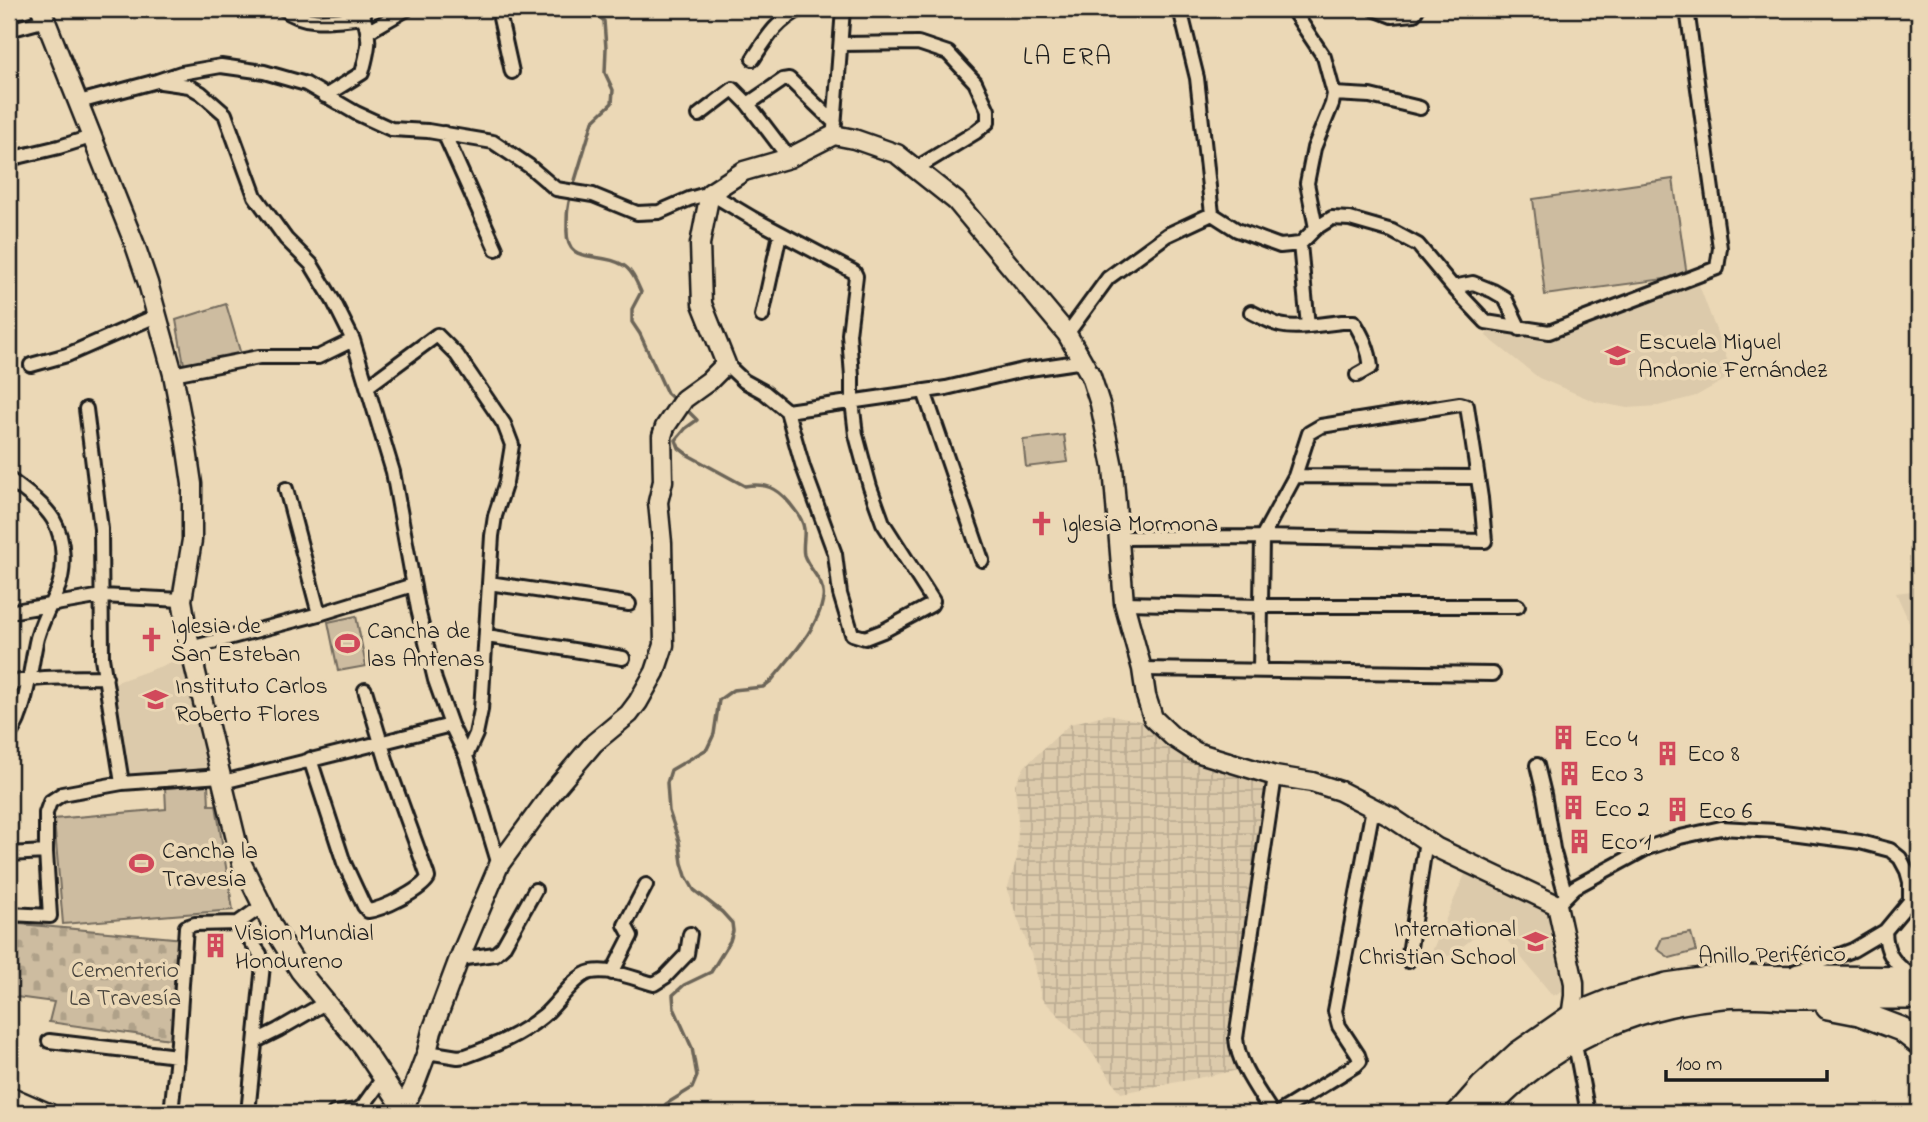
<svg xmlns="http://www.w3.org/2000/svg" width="1928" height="1122" font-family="'Indie Flower',sans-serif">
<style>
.built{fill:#dccaab}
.industrial{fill:url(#industrial-grid)}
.cemetery{fill:url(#cemetery-stones);stroke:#746c5e;stroke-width:2}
.park{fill:#cdbca0;stroke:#746c5e;stroke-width:2}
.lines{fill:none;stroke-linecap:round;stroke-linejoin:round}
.stream{stroke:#6c6558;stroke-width:3.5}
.street-casing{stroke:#1c1c1c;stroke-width:18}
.secondary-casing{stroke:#1c1c1c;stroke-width:23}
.highway-casing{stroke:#1c1c1c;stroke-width:28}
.street{stroke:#ebd8b6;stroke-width:12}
.secondary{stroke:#ebd8b6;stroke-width:18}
.highway{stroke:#ebd8b6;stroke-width:23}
.labels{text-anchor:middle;stroke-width:7;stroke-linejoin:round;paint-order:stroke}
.poi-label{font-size:24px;fill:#1c1c1c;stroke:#ebd8b6;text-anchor:start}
.street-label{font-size:24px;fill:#1c1c1c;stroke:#ebd8b6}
.park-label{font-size:24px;fill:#48443d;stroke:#ebd8b6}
.neighbourhood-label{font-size:26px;letter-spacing:2px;fill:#1c1c1c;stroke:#ebd8b6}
</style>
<defs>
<pattern id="industrial-grid" width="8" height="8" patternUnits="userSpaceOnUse" patternTransform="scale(1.75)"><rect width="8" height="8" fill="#dccaab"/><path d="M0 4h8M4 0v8" fill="none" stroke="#bcad93"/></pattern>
<pattern id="cemetery-stones" width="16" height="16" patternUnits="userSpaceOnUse" patternTransform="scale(1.75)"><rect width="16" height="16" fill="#cdbca0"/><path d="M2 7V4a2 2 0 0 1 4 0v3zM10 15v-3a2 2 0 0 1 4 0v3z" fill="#afa189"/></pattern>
</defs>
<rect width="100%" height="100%" fill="#ebd8b6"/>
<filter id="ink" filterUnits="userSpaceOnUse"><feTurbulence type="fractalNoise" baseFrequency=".0143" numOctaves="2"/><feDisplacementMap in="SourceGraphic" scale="14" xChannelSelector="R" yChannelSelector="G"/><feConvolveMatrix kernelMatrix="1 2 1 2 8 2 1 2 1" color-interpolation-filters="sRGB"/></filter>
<g filter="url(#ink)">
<path class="built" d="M1699,285L1733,375L1696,396L1658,406L1627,408L1596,402L1539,378L1486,336L1490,326L1573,329Z
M1919,590V644L1896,593Z
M184,658L197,715L213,770L126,778L122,729L114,683Z
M1468,867L1554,912L1569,987L1553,996L1493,923L1451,955L1427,963Z"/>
<path class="industrial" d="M1108,714L1149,723L1268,781L1230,1042L1239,1070L1121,1093L1082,1039L1041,998L1035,965L1007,890L1017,858L1018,821L1015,784L1025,766L1070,724Z"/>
<path class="cemetery" d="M9,923L184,939L178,1040L49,1022L54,1002L9,996Z"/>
<path class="park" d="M1673,179L1687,276L1545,295L1533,199Z
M226,304L242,358L185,370L176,320Z
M1064,435L1068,462L1026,467L1023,440Z
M356,616L366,666L338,671L328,622Z
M208,783L209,805H216L233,910L63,924L54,819L166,809L165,787Z
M1691,933L1696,951L1670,958L1657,949L1662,938Z"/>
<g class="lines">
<path class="stream" d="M573,187L593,121L612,103L613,90L605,73L606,48L604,21L590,9
M571,195C567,206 567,216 567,228C565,267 598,250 623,265C632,270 637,283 641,292L632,309V322L640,334L667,393L677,402
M659,1113L666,1104L692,1088L697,1076L692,1048L674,1008L673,995L684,985L711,972L730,941L733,931L732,923L722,912L694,890L686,876L682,863L679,841L669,811L667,783L671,770L707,749L714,734L719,700L733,690L763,687L772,680C790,657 818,629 823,599C826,582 809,570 804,555C802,547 805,537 804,529C803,521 799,515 795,510C781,491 770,482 745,486L688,455L679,448L676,440L686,428L697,420L686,409"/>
<defs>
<path id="street" d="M284,9C306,27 338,19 364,17
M498,9L512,72
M1180,9L1197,78L1212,214
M1292,9L1324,57L1334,94L1332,104L1314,148L1307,183L1316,228
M1374,9L1392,16L1414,14L1417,9
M9,30L46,20
M369,31L407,9
M841,44L918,43L948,53L975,82L988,110V122L976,132L915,169
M753,59C766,39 778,19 801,9
M161,82L189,86L201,93L225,114L255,196L286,239L311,264L334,302L353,340L393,472L418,609L435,680L451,725L466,756L499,865
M1334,94L1370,96L1420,108
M325,96L362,73C370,44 371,38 361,9
M79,102L157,81L181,73L221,66L264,72L306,84L356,113L391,129L428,131L493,142L529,166L556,189L593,195L637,213L659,212L689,199L710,193L752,218L854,272L856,276L849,334L852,377V401L856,435L870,487L883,523L933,601L931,605L883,631L865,638L852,634L840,594L835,554L803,467L787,411
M748,104L789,158
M699,115L733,89L748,104L783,80L789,79L835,123
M834,128L843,9
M444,133L496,249
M9,159L59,147L91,137
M1300,244L1308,326L1342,322H1354C1363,337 1369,349 1371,367L1357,375
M1453,287L1473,283L1493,291L1505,298L1520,329
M1251,312C1275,324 1281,329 1308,326
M762,316L780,234
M1067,334L1108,278L1167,235L1212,214L1237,230L1280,246L1300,244L1316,228L1332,218L1350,219L1392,231L1418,245L1453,287L1486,322L1549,332L1717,268L1720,248L1687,9
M726,364L744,381L764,392L787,411L946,388L1023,370L1084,361
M31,365L67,355L156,316
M173,374L259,357H318L353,340
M368,386L437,335L457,355L504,424L512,445L506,482L495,516L492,536L481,710L476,734L466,756
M924,391L982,560
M86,409L101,529L102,658L122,783
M1295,476L1476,477
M9,479C23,490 43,503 53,519C65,539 66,572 56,593C49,608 42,621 37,638C31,664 29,692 19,717C17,724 12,730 9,736
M286,489L319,614
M1120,538L1262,537L1485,541L1481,498L1467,406L1460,404L1321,426L1309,433L1295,476L1262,537L1260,671
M489,583L629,604
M1124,603L1262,606H1518
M9,612L102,596L182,600
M487,636L623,658
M190,648L319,614L413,585
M1142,669L1493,674
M9,684C39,675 74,678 106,677
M310,759L344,863L364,906L368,911C383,909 420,891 428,878L427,874L388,766L365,690
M1537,765L1544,794L1553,849L1566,896
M223,782L451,725
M9,854L46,852
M1557,905L1575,887L1647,848L1680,837L1721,828L1776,831L1860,842L1890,850L1900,858L1907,871L1910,882V901L1885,931L1853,950L1808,967L1796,970
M9,914L50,916L46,852V813L50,802L62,794L122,783L221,776
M1885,931C1886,953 1893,964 1912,975
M459,959L495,954L503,947L535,890
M1408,961L1426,840
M612,973L631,936L625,925L646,885
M1574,1039L1588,1113
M49,1041L177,1056
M256,1041L278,1030L325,1003
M427,1052L458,1057L466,1056C494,1046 520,1035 543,1016C556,1006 575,975 591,972C611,968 635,979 654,984L665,977L687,954L690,934
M171,1113L177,1056L186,927L195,924L238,923
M248,1113L263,965L260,954L238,923L262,906
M334,1113L357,1110L363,1106L383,1078
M1272,1113C1258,1090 1238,1065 1236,1038L1275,776
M1278,1113L1356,1065L1360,1061L1358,1055L1339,1026L1335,1011L1373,808"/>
<path id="secondary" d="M41,9L135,245L148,283L173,374L186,443L192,484V540L182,600L190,648L242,864L274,929L300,971L361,1045L403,1108V1113
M9,1096L48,1113
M403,1108L413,1089L427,1052L432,1031L459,959L499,865L554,790L594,743L629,714L638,702L655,672L664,645L662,543L658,502L663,481L662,436L665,427L684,399L709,381L726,364L702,304L700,244L710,193L744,171L789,158L834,135L854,139L897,154L956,201L1067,334L1091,376L1100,404L1113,467L1124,603L1142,669L1146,696L1153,718L1173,737L1196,752L1275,776L1312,782L1340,791L1391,817L1437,848L1557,905L1574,983V996L1571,1017"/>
<path id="highway" d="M1828,1007L1859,1013L1901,1029L1919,1043
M1459,1113L1482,1087L1518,1054L1571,1017L1613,1000L1667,985L1722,977L1919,979
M1484,1113C1545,1043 1630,1005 1722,996C1743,994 1765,996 1786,997C1830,997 1875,997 1919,997"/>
</defs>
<use href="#street" class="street-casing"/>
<use href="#secondary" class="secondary-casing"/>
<use href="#highway" class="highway-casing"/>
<use href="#street" class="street"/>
<use href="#secondary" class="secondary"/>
<use href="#highway" class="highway"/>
</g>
</g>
<defs>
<symbol id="school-bare" viewBox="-9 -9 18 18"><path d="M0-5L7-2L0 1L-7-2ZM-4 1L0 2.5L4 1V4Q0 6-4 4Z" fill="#d1495b" stroke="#ebd8b6" stroke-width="2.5" paint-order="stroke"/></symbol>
<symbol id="church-bare" viewBox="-9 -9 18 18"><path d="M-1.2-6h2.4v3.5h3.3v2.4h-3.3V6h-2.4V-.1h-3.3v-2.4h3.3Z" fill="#d1495b" stroke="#ebd8b6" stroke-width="2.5" paint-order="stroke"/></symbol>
<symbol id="stadium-bare" viewBox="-9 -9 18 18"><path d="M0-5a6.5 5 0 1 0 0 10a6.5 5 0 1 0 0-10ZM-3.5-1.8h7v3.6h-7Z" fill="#d1495b" stroke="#ebd8b6" stroke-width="2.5" paint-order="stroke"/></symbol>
<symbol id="building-bare" viewBox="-9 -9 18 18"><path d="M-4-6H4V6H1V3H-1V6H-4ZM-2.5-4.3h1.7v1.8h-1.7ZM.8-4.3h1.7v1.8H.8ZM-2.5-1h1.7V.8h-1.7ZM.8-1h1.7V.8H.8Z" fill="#d1495b" stroke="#ebd8b6" stroke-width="2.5" paint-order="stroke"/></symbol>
</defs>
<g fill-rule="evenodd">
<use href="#school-bare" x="1600" y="338" width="35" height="35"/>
<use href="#church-bare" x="1024" y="506" width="35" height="35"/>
<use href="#church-bare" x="134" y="622" width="35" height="35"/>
<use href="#stadium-bare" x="330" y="626" width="35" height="35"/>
<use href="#school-bare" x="138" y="682" width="35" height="35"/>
<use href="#building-bare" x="1546" y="720" width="35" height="35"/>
<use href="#building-bare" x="1650" y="736" width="35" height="35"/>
<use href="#building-bare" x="1552" y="756" width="35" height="35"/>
<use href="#building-bare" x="1556" y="790" width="35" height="35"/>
<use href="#building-bare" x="1660" y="792" width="35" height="35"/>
<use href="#building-bare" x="1562" y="824" width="35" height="35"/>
<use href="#stadium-bare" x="124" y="846" width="35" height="35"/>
<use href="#school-bare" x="1518" y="924" width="35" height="35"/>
<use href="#building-bare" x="198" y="928" width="35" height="35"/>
</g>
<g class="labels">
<g class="poi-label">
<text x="1638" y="349">Escuela Miguel<tspan x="1638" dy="28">Andonie Fernández</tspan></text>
<text x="1062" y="531">Iglesia Mormona</text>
<text x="171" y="633">Iglesia de<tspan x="171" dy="28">San Esteban</tspan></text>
<text x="367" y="638">Cancha de<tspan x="367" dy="28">las Antenas</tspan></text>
<text x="175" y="693">Instituto Carlos<tspan x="175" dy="28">Roberto Flores</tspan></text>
<text x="1584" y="746">Eco 4</text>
<text x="1687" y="761">Eco 8</text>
<text x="1590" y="781">Eco 3</text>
<text x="1594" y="816">Eco 2</text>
<text x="1698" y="818">Eco 6</text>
<text x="1600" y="849">Eco 1</text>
<text x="162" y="858">Cancha la<tspan x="162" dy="28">Travesia</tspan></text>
<text x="1516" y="936" text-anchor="end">International<tspan x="1516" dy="28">Christian School</tspan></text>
<text x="235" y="940">Vision Mundial<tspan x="235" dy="28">Hondureno</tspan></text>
</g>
<g class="street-label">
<text transform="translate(1772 954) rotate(-1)" y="8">Anillo Periférico</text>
</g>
<g class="park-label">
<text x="125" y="977">Cementerio<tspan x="125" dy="28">La Travesía</tspan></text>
</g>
<g class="neighbourhood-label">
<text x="1068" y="64">LA ERA</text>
</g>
</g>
<rect width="1928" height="1122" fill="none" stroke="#ebd8b6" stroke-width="35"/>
<rect x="18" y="18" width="1893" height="1087" fill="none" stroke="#1c1c1c" stroke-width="2.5" filter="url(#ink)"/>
<path d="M1666 1070v10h161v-10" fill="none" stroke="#1c1c1c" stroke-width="3.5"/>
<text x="1676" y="1070" font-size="21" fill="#1c1c1c" stroke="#ebd8b6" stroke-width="5" paint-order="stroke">100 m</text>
</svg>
